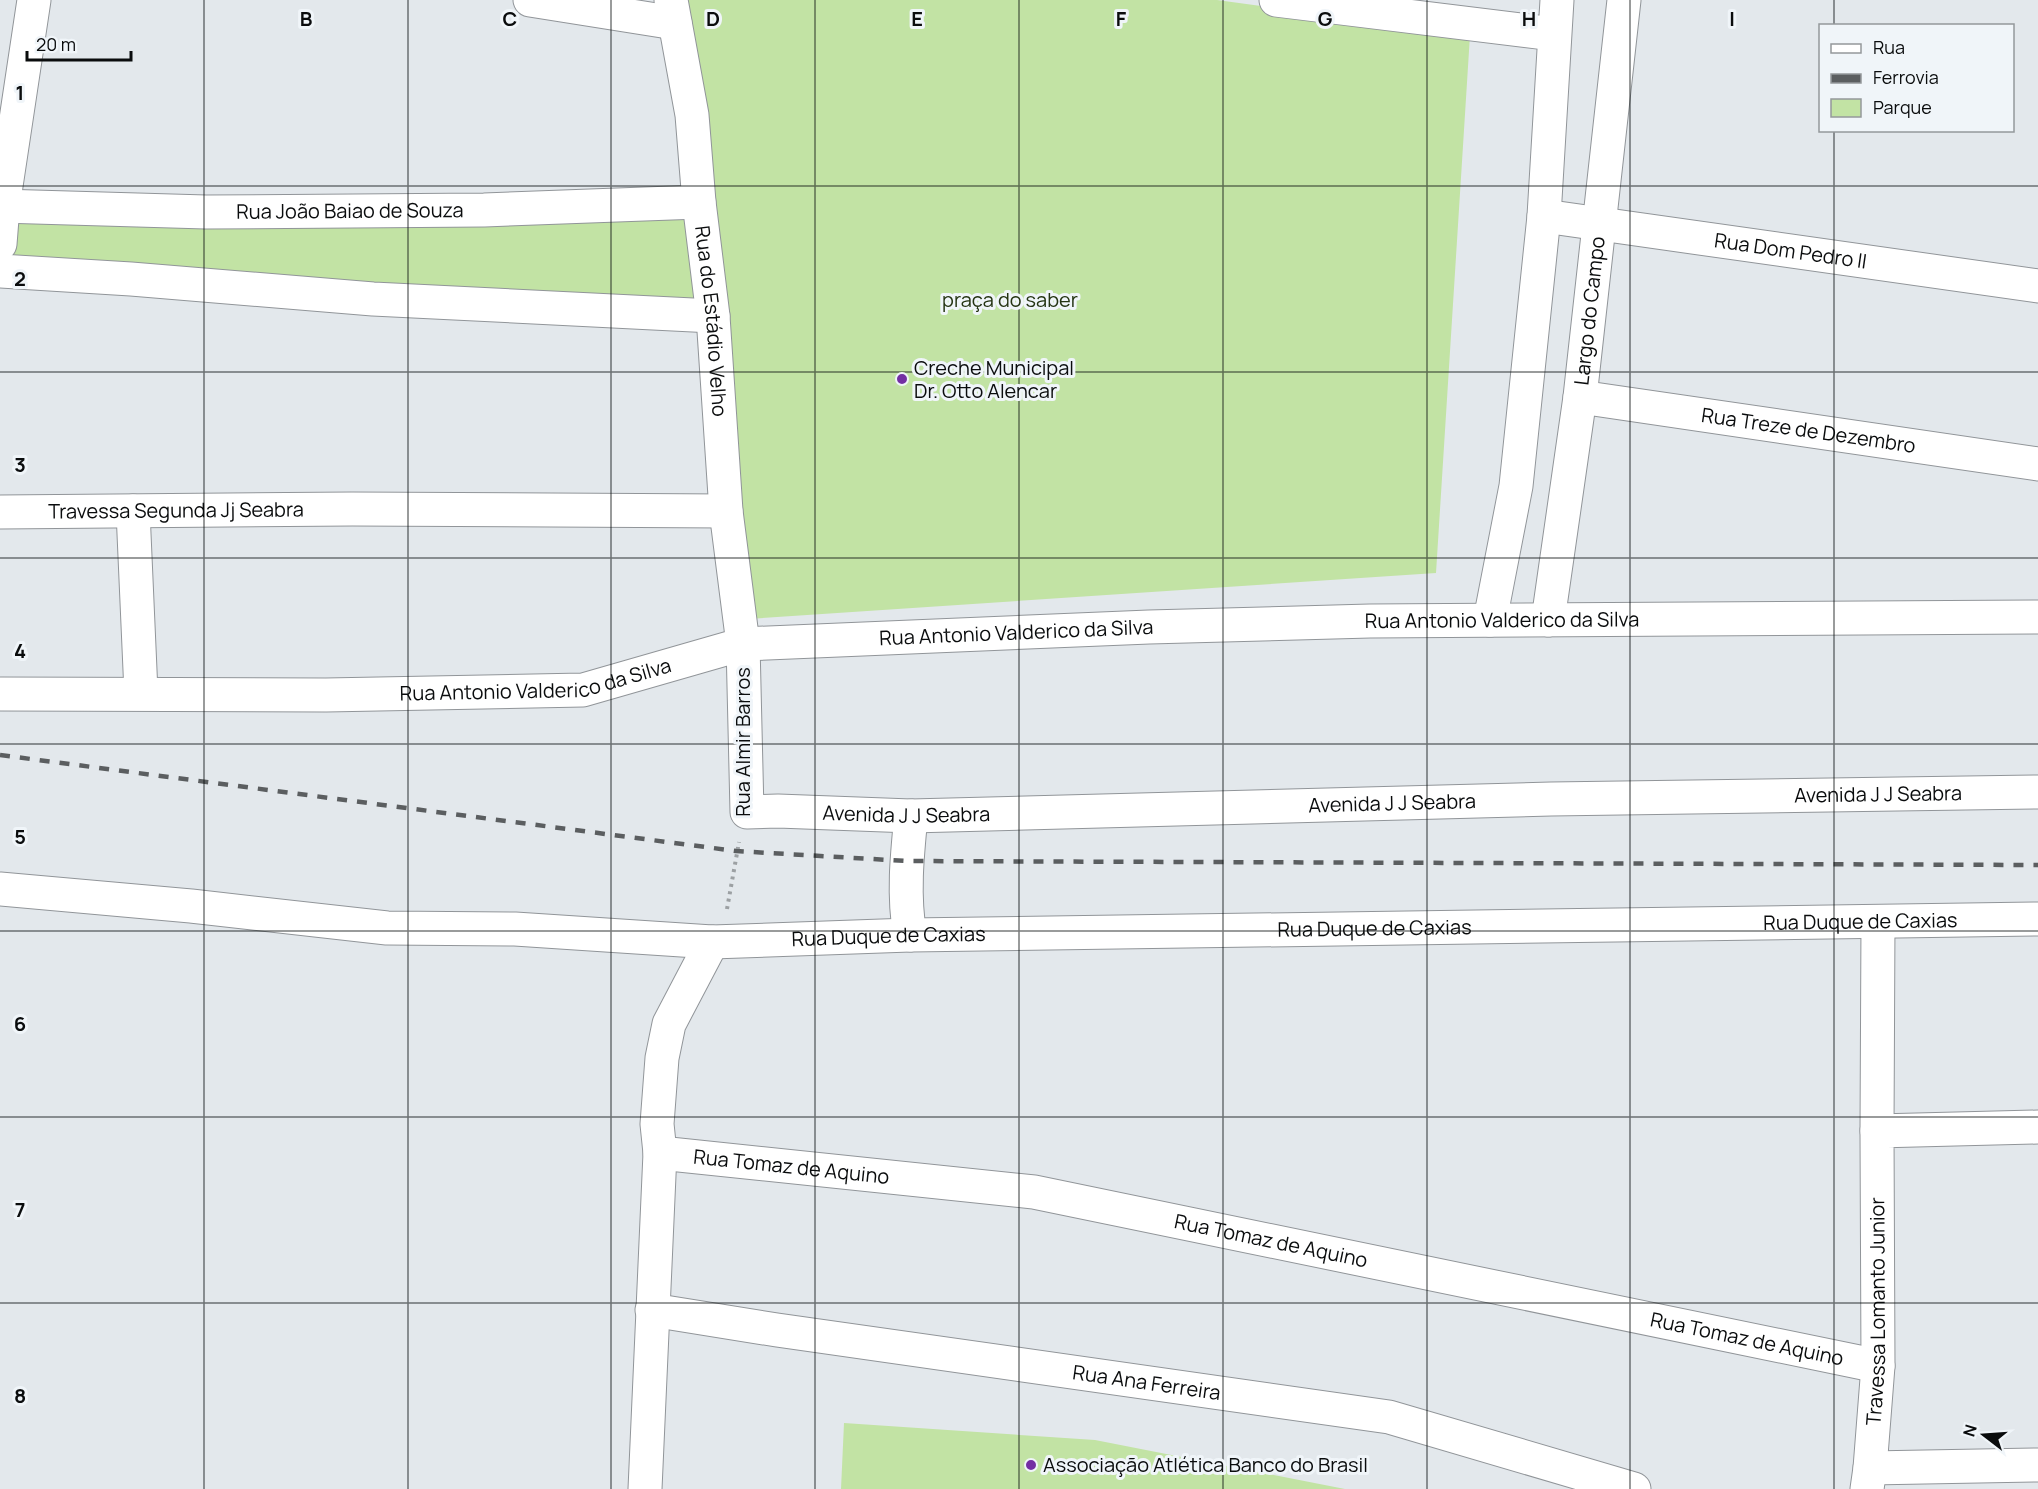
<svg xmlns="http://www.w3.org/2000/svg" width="2038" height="1489" font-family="Manrope,sans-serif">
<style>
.green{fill:#c2e3a4}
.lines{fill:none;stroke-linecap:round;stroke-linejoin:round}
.minor-casing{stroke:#919599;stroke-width:35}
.tertiary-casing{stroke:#919599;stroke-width:35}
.path{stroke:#9ca0a3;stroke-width:4;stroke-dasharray:3 4.5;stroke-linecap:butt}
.minor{stroke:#fff;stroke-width:33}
.tertiary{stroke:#fff;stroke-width:33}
.rail{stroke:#5b5e60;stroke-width:4.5;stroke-dasharray:10 10;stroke-linecap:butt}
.grid{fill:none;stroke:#0a0c0d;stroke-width:1.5;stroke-opacity:0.55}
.poi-dot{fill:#732fa3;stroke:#f0f5f9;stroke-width:2}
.labels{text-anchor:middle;stroke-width:6;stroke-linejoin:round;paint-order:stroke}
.street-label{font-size:20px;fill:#0a0c0d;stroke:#f0f5f9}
.park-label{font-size:20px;fill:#243412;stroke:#f0f5f9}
.poi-label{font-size:20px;fill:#0a0c0d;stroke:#f0f5f9;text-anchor:start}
.grid-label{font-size:20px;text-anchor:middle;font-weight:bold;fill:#0a0c0d;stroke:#f0f5f9;stroke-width:6;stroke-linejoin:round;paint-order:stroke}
</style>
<rect width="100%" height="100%" fill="#e3e8ec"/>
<path class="green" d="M669,0H1217L1470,35L1436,573L748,619L709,316L0,271L3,206L695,202Z
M844,1423L1095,1440L1345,1489H841Z"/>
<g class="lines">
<defs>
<g id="minor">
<path d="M530,0L675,23"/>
<path id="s1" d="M671,0L692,115L699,202L713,316L726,511L743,644L747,812L778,811L911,816L1551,799L2038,792"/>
<path d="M1276,0L1554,34"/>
<path id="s2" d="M0,206L206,212L484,210L699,202"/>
<path id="s3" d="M1544,216L2038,286"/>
<path d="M0,244L3,206L34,0"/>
<path d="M0,271L131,279L373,299L713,316"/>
<path id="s4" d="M1580,397L2038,464"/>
<path d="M133,511L141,693"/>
<path id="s5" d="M0,512L352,509L726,511"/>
<path id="s6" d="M0,694L326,695L583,690L743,644L1149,627L1370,621L2038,617"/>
<path id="s7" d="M0,889L191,906L387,928L515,929L712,942L910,935L2038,919"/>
<path d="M910,935C903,896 907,856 911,816"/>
<path d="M1877,1131L1878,922"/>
<path id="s8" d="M660,1153L1034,1192L1878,1366"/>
<path id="s9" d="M652,1310L777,1330L1389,1417L1634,1489"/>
<path d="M1870,1468L2038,1465"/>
<path d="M645,1489L660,1153L657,1124L662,1058L669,1024L712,942"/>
<path id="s10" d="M1867,1489L1870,1468L1878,1366L1877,1131L2038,1127"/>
</g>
<g id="tertiary">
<path d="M1490,620L1516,486L1544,216L1557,0"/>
<path id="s11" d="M1548,620L1580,397L1624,0"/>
</g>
</defs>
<use href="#minor" class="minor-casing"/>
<use href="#tertiary" class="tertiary-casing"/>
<path class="path" d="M727,909L739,842"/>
<use href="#minor" class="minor"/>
<use href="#tertiary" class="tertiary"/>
<path class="rail" d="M0,755L736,851L906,861L2038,865"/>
</g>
<path class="grid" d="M204,0V1489M408,0V1489M611,0V1489M815,0V1489M1019,0V1489M1223,0V1489M1427,0V1489M1630,0V1489M1834,0V26M1834,130V1489M0,186H2038M0,372H2038M0,558H2038M0,744H2038M0,931H2038M0,1117H2038M0,1303H2038"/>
<g class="poi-dot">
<circle cx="902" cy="379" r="6"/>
<circle cx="1031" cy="1465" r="6"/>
</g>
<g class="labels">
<g class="street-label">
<text dy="7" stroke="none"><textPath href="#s2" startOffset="350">Rua João Baiao de Souza</textPath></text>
<text dy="7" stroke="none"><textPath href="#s3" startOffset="249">Rua Dom Pedro II</textPath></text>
<text dy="7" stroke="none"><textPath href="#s11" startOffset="312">Largo do Campo</textPath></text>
<text dy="7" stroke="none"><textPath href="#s1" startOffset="324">Rua do Estádio Velho</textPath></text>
<text dy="7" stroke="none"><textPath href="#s4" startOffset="231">Rua Treze de Dezembro</textPath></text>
<text dy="7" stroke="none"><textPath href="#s5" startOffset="176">Travessa Segunda Jj Seabra</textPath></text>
<text dy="7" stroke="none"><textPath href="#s6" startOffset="1509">Rua Antonio Valderico da Silva</textPath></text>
<text dy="7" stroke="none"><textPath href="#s6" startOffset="1023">Rua Antonio Valderico da Silva</textPath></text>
<text dy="7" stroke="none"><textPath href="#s6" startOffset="537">Rua Antonio Valderico da Silva</textPath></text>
<text transform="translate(743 742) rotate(-90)" y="7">Rua Almir Barros</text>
<text dy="7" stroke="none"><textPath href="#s1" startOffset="1948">Avenida J J Seabra</textPath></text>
<text dy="7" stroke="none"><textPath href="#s1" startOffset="1462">Avenida J J Seabra</textPath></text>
<text dy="7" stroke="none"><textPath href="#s1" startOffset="976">Avenida J J Seabra</textPath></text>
<text dy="7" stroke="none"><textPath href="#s7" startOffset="1863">Rua Duque de Caxias</textPath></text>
<text dy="7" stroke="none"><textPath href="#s7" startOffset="1377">Rua Duque de Caxias</textPath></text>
<text dy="7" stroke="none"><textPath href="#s7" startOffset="891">Rua Duque de Caxias</textPath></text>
<text dy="7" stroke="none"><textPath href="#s8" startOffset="132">Rua Tomaz de Aquino</textPath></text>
<text dy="7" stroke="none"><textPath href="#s8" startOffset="618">Rua Tomaz de Aquino</textPath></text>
<text dy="7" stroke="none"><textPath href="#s10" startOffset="178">Travessa Lomanto Junior</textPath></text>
<text dy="7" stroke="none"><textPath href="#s8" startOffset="1104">Rua Tomaz de Aquino</textPath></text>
<text dy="7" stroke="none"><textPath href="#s9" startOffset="500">Rua Ana Ferreira</textPath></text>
</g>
<g class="park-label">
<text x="1010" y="307">praça do saber</text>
</g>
<g class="poi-label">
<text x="914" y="375">Creche Municipal<tspan x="914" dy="23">Dr. Otto Alencar</tspan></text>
<text x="1043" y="1472">Associação Atlética Banco do Brasil</text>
</g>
</g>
<g class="grid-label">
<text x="306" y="26">B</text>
<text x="510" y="26">C</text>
<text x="713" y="26">D</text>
<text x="917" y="26">E</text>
<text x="1121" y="26">F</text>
<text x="1325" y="26">G</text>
<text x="1529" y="26">H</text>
<text x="1732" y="26">I</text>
<text x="20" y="100">1</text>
<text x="20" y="286">2</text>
<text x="20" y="472">3</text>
<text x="20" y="658">4</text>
<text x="20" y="844">5</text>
<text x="20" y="1031">6</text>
<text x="20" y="1217">7</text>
<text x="20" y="1403">8</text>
</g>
<rect x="1819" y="24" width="195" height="108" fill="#f0f5f9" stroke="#94989b" stroke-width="1.5"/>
<rect x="1831" y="44" width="30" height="9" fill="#ffffff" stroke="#94989b" stroke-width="1.5"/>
<text x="1873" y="54" font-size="18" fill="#0a0c0d">Rua</text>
<rect x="1831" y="74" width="30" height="9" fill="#5b5e60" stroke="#94989b" stroke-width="1.5"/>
<text x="1873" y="84" font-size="18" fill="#0a0c0d">Ferrovia</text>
<rect x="1831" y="99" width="30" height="18" fill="#c2e3a4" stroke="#94989b" stroke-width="1.5"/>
<text x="1873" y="114" font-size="18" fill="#0a0c0d">Parque</text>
<g transform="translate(1984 1435) rotate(287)" stroke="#f0f5f9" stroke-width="4.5" paint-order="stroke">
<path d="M0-4.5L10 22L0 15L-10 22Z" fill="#0a0c0d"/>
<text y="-9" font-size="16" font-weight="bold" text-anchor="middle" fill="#0a0c0d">N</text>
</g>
<path d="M27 51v9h104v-9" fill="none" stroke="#0a0c0d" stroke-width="3"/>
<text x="36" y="51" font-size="18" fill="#0a0c0d" stroke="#f0f5f9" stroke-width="4.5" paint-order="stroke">20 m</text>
</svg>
